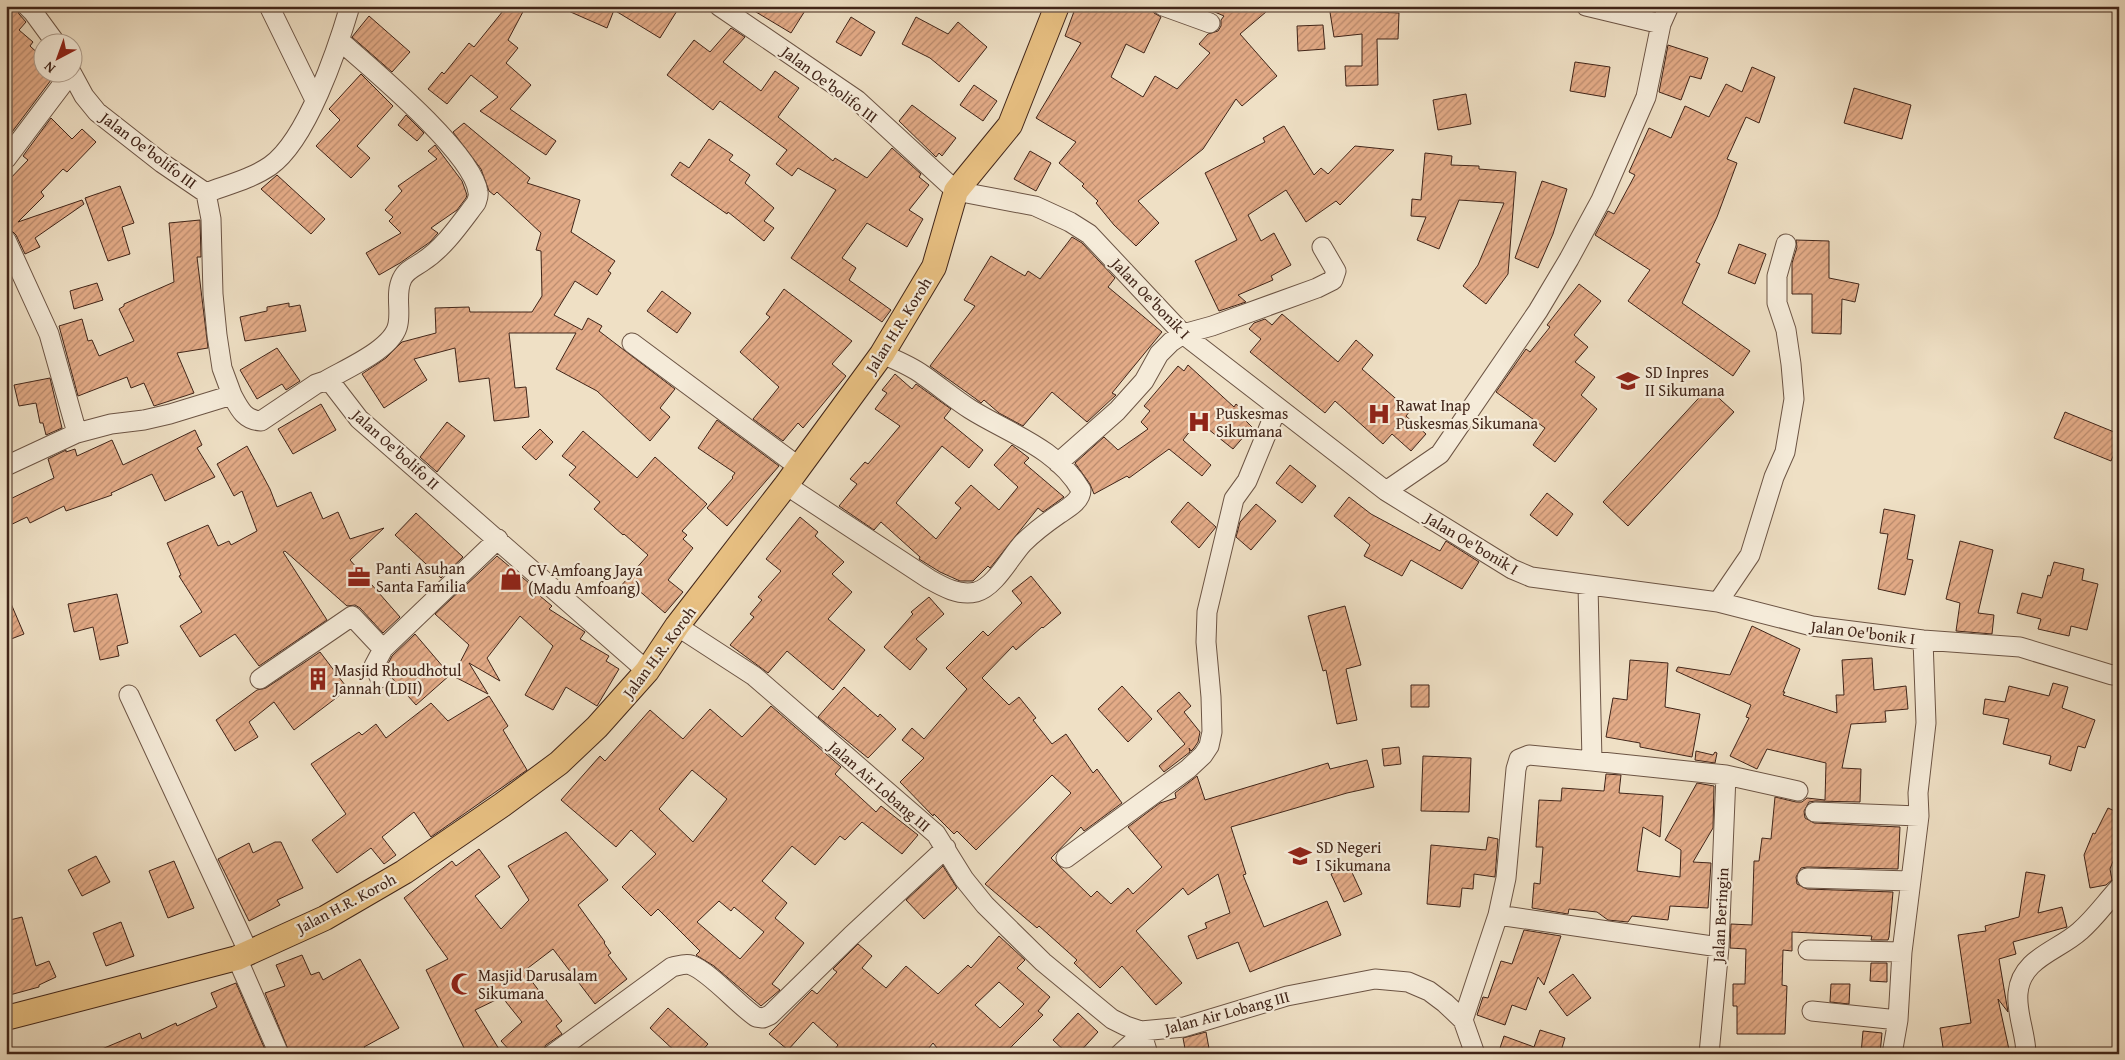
<svg xmlns="http://www.w3.org/2000/svg" width="2125" height="1060" font-family="'Gentium Book Plus',serif">
<style>
.building{fill:url(#building-hatch);stroke:#412519;fill-rule:evenodd}
.lines{fill:none;stroke-linecap:round;stroke-linejoin:round}
.minor-casing{stroke:#6c5444;stroke-width:21}
.major-casing{stroke:#412519;stroke-width:26}
.minor{stroke:#f5ebd9;stroke-width:19}
.major{stroke:#e8c082;stroke-width:24}
.labels{text-anchor:middle;stroke-width:4.5;stroke-linejoin:round;paint-order:stroke}
.street-label{font-size:16px;fill:#412519;stroke:#f5ebd9}
.poi-label{font-size:16px;fill:#412519;stroke:#f5ebd9;text-anchor:start}
</style>
<defs>
<pattern id="building-hatch" width="6" height="6" patternUnits="userSpaceOnUse" patternTransform="scale(1.25)"><rect width="6" height="6" fill="#e3ab87"/><path d="M-1 1l2-2M0 6l6-6M5 7l2-2" fill="none" stroke="#ba8b6e"/></pattern>
</defs>
<rect width="100%" height="100%" fill="#efe0c5"/>
<filter id="stains"><feTurbulence type="fractalNoise" baseFrequency=".004" numOctaves="4"/><feColorMatrix values="0 0 0 0 .2 0 0 0 0 .09 0 0 0 0 .02 0 0 0 .5 -.17"/></filter>
<radialGradient id="worn" r=".72"><stop offset=".6" stop-color="#630" stop-opacity="0"/><stop offset="1" stop-color="#630" stop-opacity=".3"/></radialGradient>
<path class="building" d="M6,6H16L19,14L26,22L19,30L33,42L30,46L42,57V72H57L6,140Z
M507,6H526L508,40L518,48L506,63L531,85L510,109L556,141L546,155L480,111L498,97L471,75L447,104L428,89L442,72L444,74L469,43L474,47Z
M557,6H680L660,38L614,10L607,28Z
M746,6H808L791,33Z
M1076,6H1152L1154,13L1161,17L1144,53L1126,44L1111,77L1143,97L1155,76L1177,89L1210,53L1199,44L1208,34L1218,31L1221,26V20L1224,16L1201,6H1273L1240,34L1277,76L1242,106L1236,99L1203,149L1138,201L1159,223L1136,246L1114,225L1096,203L1098,201L1082,186L1084,184L1059,163L1076,142L1036,118L1081,43L1065,36Z
M1329,6H1376V12L1399,13L1398,39H1377L1378,85L1346,86L1345,66H1362V34L1334,37Z
M369,16L410,52L392,72L352,37Z
M851,17L875,32L861,56L836,42Z
M916,17L948,34L958,22L987,47L959,82L930,58L902,44Z
M1323,25L1325,49L1298,51L1297,26Z
M731,28L745,37L723,62L761,91L775,71L799,88L778,117L833,161L835,158L867,178L892,148L921,174L919,177L929,185L909,210L923,219L907,247L867,223L842,258L856,268L849,280L891,310L882,322L791,258L836,190L798,168L792,176L776,164L787,150L720,101L713,110L667,75L694,40L710,52Z
M1668,45L1708,58L1701,79L1690,76L1681,100L1659,92Z
M1575,62L1610,67L1605,97L1570,91Z
M1752,67L1775,77L1759,123L1746,117L1727,159L1737,163L1717,217L1696,262L1700,264L1682,303L1750,351L1733,376L1628,301L1650,270L1595,235L1608,211L1614,214L1635,175L1629,172L1649,128L1671,138L1685,106L1709,117L1726,84L1742,92Z
M361,74L393,106L357,146L370,158L351,178L316,146L340,120L329,109Z
M974,85L997,101L983,121L960,105Z
M1854,88L1911,105L1902,139L1844,123Z
M1466,94L1471,124L1438,130L1433,100Z
M912,105L956,138L942,156L939,153L936,157L899,121Z
M406,115L424,133L417,141L398,125Z
M51,118L72,139L82,129L96,142L67,172L63,169L41,192L44,196L18,222L82,200L84,204L35,238L40,247L25,254L16,235L12,231L6,229V183L28,160L23,156Z
M464,123L530,178L527,183L580,200L571,232L615,261L608,271L611,273L597,295L575,281L554,315L582,330L588,318L602,326L599,331L675,389L660,408L670,417L650,441L597,391L556,369L576,333H509L515,388L526,387L529,417L494,421L489,378L459,382L455,348L414,359L427,380L384,408L362,374L386,358L402,342L436,333L435,308L469,307L470,312H532L542,296L541,251L536,250L541,233L497,192L494,195L489,191L481,169L453,132Z
M1284,126L1314,175L1321,168L1328,174L1355,146L1394,150L1340,205L1336,201L1306,222L1286,190L1248,215L1261,241L1274,233L1291,265L1271,276L1273,280L1238,295L1246,302L1219,311L1195,261L1237,240L1205,173L1265,142L1263,138Z
M709,139L733,155L729,160L750,175L745,183L774,208L764,221L774,228L764,241L728,212L727,214L671,175L680,162L689,168Z
M435,145L462,181L467,195L466,198L457,210L431,228L438,233L430,242L400,263L379,275L366,253L401,233L389,221L393,217L385,210L402,191L398,186L437,159L428,151Z
M1030,151L1051,163L1036,191L1014,179Z
M1425,153L1452,156L1451,165L1479,166V169L1516,172L1508,274L1486,304L1463,286L1478,265L1504,203L1459,200L1439,249L1417,240L1426,217L1411,216L1412,199L1421,200Z
M277,175L325,219L311,234L261,189Z
M1542,181L1567,189L1553,234L1538,268L1515,258Z
M120,186L134,223L122,227L130,254L108,261L85,198Z
M200,220L201,257H197L208,348L177,353L194,393L154,406L144,383L131,388L127,377L78,396L59,326L82,319L88,341L92,340L99,356L134,341L119,309L124,306V304L174,282L169,223Z
M1072,237L1082,243L1115,278L1108,287L1162,332L1112,393L1116,395L1087,422L1052,392L1023,426L999,413L984,400L981,403L976,399L930,366L975,306L964,300L991,256L1025,276L1028,271L1040,279Z
M1796,240L1829,241V278L1859,284L1855,302L1842,299L1841,334L1812,333V294H1792V263L1797,247Z
M1739,244L1766,254L1755,284L1728,273Z
M97,283L103,300L74,309L70,291Z
M1579,284L1601,301L1574,335L1588,347L1575,362L1595,377L1581,395L1597,409L1555,462L1533,445L1545,428L1496,392L1526,349L1530,352L1550,327L1547,325Z
M784,289L852,341L832,364L846,376L803,428L798,423L783,441L753,419L779,387L740,352L770,317L766,314Z
M662,291L691,313L677,333L647,311Z
M289,303V307L300,305L306,331L245,341L240,317L267,311V307Z
M1282,314L1338,362L1356,340L1373,355L1362,369L1410,411L1406,416L1426,434L1411,451L1392,434L1383,444L1335,401L1325,413L1250,352L1261,339L1249,329L1254,323L1265,319L1272,325Z
M277,348L300,381L286,390L282,384L257,399L240,370Z
M1188,365L1234,407L1236,404L1249,415L1245,420L1252,427L1233,449L1198,421L1183,440L1211,465L1202,476L1169,449L1129,478L1127,476L1094,494L1090,484L1075,463L1104,437L1118,450L1148,429L1141,422L1150,411L1144,406L1178,366L1184,371Z
M895,374L912,389L916,384L951,409L944,418L983,450L969,468L942,446L896,503L936,539L961,508L955,503L971,485L999,510L1018,487L994,465L1012,445L1029,458L1024,463L1064,497L1043,512L1038,508L990,568L988,566L973,581H960L940,572L919,559L920,557L881,522L874,530L839,506L857,484L850,479L865,462L868,464L900,426L875,409L887,393L882,390Z
M50,378L62,428L46,435L43,423H40L36,403L19,406L14,385Z
M1708,388L1734,412L1628,526L1603,502Z
M321,404L336,430L293,454L278,429Z
M2065,412L2119,434V442L2111,461L2054,438Z
M717,420L779,466L727,526L707,508L733,478L732,477L735,473L698,448Z
M447,422L465,436L437,472L420,457Z
M540,429L553,442L536,460L522,447Z
M195,430L202,445L197,448L215,477L165,501L152,474L111,493L112,495L66,511L64,506L30,523L27,517L6,527V501L54,478L48,459L66,450V452L75,449L77,456L112,440L123,465Z
M583,431L637,478L655,457L707,504L682,531L687,535L683,539L693,548L668,580L683,592L665,613L637,589L631,597L620,587L648,555L624,534L623,535L594,509L600,502L569,475L576,467L562,456Z
M247,446L270,489L277,507L311,492L323,519L338,512L350,539L384,528L350,560L400,617L383,633L360,608L355,605L347,606L285,551L283,552L327,620L259,666L235,634L200,657L180,626L202,612L179,576L181,575L167,543L208,525L218,546L229,541L231,545L257,531L242,491L234,496L217,464Z
M1290,465L1316,486L1302,503L1276,483Z
M1547,493L1573,514L1557,536L1530,515Z
M1349,497L1371,514L1440,551L1446,541L1479,562L1462,589L1411,560L1402,576L1364,556L1370,545L1334,516Z
M1188,502L1216,527L1199,548L1171,522Z
M1256,504L1276,521L1251,550L1236,537L1240,522Z
M1884,509L1915,515L1907,559L1913,560L1905,595L1878,589L1888,534L1880,533Z
M416,513L463,557L441,578L395,535Z
M800,517L818,532L815,536L844,562L832,574L852,592L828,619L865,650L833,690L787,651L768,673L730,645L754,617L750,614L762,600L758,597L781,571L766,559Z
M1960,541L1993,550L1978,613L1994,615L1992,634L1956,631L1960,603L1946,599Z
M497,556L542,594L540,596L552,606L549,609L585,632L580,639L609,656L606,661L619,669L597,706L566,687L553,710L525,695L553,646L520,616L487,658L500,681L469,663L488,694L453,676L469,645L435,614Z
M2054,562L2084,569L2082,580L2098,584L2087,630L2071,626L2069,636L2038,629L2041,619L2017,613L2022,593L2042,598L2048,575L2050,576Z
M1031,576L1061,613L1043,628L1042,627L1016,650L1013,646L982,678L1009,705L1019,697L1036,718L1033,720L1052,744L1066,734L1093,773L1097,769L1122,803L1084,831L1081,827L1051,858L1091,897L1097,891L1111,904L1128,888L1133,894L1162,867L1128,827L1160,803L1176,798L1175,793L1197,776L1205,800L1328,763L1330,769L1367,760L1374,787L1347,793L1231,827L1246,874L1243,875L1264,927L1327,901L1341,935L1250,972L1238,942L1197,959L1188,936L1207,928L1205,923L1230,913L1218,874L1188,895L1183,888L1136,931L1182,983L1156,1005L1122,966L1100,988L1074,963L1077,960L1039,926L1037,928L985,884L1071,793L1052,775L976,850L957,831L954,834L934,814L933,816L900,782L924,758L902,740L912,728L924,739L967,689L946,668L983,631L988,636L1022,603L1012,591Z
M6,592L24,634L6,641Z
M117,594L128,643L117,646L119,656L100,660L93,627L74,632L68,604Z
M929,597L944,614L916,639L927,649L910,670L884,647L913,614L911,612Z
M1345,606L1361,665L1346,669L1357,720L1337,724L1326,670L1323,671L1308,616Z
M1752,626L1800,649L1783,692H1785L1783,695L1837,713L1836,695H1844L1842,660L1872,658L1874,690L1906,686L1908,709L1885,711L1886,722L1851,724L1842,768L1861,769L1860,802L1815,801L1809,802L1804,811L1805,818L1814,823L1900,827L1898,869L1807,867L1801,868L1796,877L1797,884L1807,889L1893,892L1889,937L1888,940H1871L1872,936L1792,932V951L1783,950L1782,985L1787,986L1785,1034H1737V1006H1733V984H1745L1746,949L1730,948L1731,924L1752,925L1754,861H1759L1762,838L1771,839L1775,797L1796,802H1802L1807,798L1825,800L1826,763L1767,749L1757,769L1730,756L1749,718L1746,717L1751,705L1676,671L1678,667L1730,675Z
M415,634L450,675L416,705L391,677L387,666L392,656Z
M320,652L348,689L294,730L274,702L249,722L258,737L235,751L216,720L257,690L266,688Z
M1630,660L1668,663L1665,707L1700,714L1692,757L1640,747V743L1606,737L1613,698L1627,700Z
M2053,683L2068,687L2062,708L2095,720L2085,748L2078,746L2071,771L2049,764L2051,756L2003,744L2009,719L1983,714L1985,699L2005,702L2009,686L2049,696Z
M1411,685H1429V707H1411Z
M1122,686L1152,719L1128,742L1098,709Z
M844,687L878,717L880,714L896,729L868,758L818,717Z
M1179,692L1191,706L1184,712L1200,732L1198,742L1194,748L1191,751L1189,748L1190,752L1164,772L1159,766L1185,744L1157,711Z
M489,696L508,726L503,730L527,770L431,837L414,812L382,837L396,855L384,864L371,848L337,873L312,840L346,814L311,764L359,732L362,735L376,724L386,738L431,703L448,721Z
M771,706L841,767L835,774L876,812L881,806L918,835L902,854L862,822L845,840L840,836L815,865L792,846L762,881L787,903L775,918L804,943L772,984L780,990L761,1006L714,966L696,955L700,951L658,909L651,916L622,887L656,854L631,830L616,847L561,800L600,756L605,761L650,710L683,739L710,709L742,737ZM692,770L727,799L693,842L659,809ZM719,901L731,911L734,907L764,932L740,959L697,922Z
M1399,747L1401,764L1384,766L1382,749Z
M1696,751L1713,755L1715,752L1717,753L1715,763L1695,760Z
M1423,756L1471,758L1469,812L1421,811Z
M1606,774L1621,775L1619,793L1663,796L1660,837L1643,827L1637,871L1680,877L1681,850L1665,840L1697,783L1714,786L1713,828L1693,862L1711,863L1708,908L1670,906L1668,920L1632,916L1628,922L1608,920L1597,912L1569,909L1568,914L1532,908L1534,883L1540,884L1543,847H1536L1539,800L1561,801L1562,788L1604,791Z
M2108,808L2119,813V846L2110,869L2112,880L2106,885L2090,888L2084,855L2093,833L2095,834Z
M566,832L608,880L578,905L605,942L604,943L611,953L608,955L627,979L595,1004L553,949L524,971L562,1021L556,1026L562,1034L546,1045L541,1054H513L501,1041L522,1022L502,997L475,1010L502,1054H467L426,970L448,959L404,898L452,861L456,866L479,849L500,877L475,896L501,929L529,900L508,866Z
M1488,837L1498,839L1495,877L1474,874L1473,889L1462,888L1460,907L1427,904L1431,845L1486,850Z
M275,842H281L303,888L277,900L280,905L249,921L218,859L249,843L253,853Z
M96,856L110,882L82,896L68,870Z
M174,861L194,908L168,918L149,871Z
M943,866L957,888L924,919L906,900Z
M1349,866L1362,894L1344,902L1331,874Z
M2026,872L2045,875L2038,913L2062,907L2067,927L2013,942L2016,954L1999,959L2008,1012L1998,999L2010,1054H1975V1051L1944,1054L1940,1028L1971,1023L1958,935L1986,931L1985,926L2019,917Z
M22,917L36,966L49,961L56,977L39,985V987L6,996V921Z
M121,922L134,956L106,966L93,933Z
M1524,930L1561,936L1544,985L1538,977L1526,1010L1512,1005L1505,1025L1477,1015L1483,997L1488,998L1501,961L1512,964Z
M999,936L1025,960L1017,968L1050,997L1038,1011L1043,1015L1004,1054H942L933,1043L924,1054H831L838,1045L813,1022L788,1050L769,1034L812,990L817,994L837,972L833,969L858,944L872,956L862,968L886,988L906,966L938,994L968,965L971,968ZM999,982L1024,1004L1000,1028L975,1005Z
M302,955L311,975L319,972L323,980L360,959L399,1028L364,1047L370,1054H290L265,993L285,986L276,965Z
M1871,963H1887V982L1870,981Z
M1573,974L1591,998L1567,1016L1549,992Z
M236,983L267,1054H90L140,1033L142,1039L176,1023L177,1026L217,1007L211,993Z
M1831,984H1850L1849,1004L1830,1002Z
M668,1008L708,1044L699,1054H678L650,1028Z
M1078,1013L1098,1032L1078,1054H1068L1053,1040Z
M1540,1030L1565,1038L1560,1054H1498L1504,1036L1534,1047Z
M1863,1031L1882,1033L1880,1054H1861Z
M1206,1032L1210,1054H1186L1183,1038Z"/>
<g class="lines">
<defs>
<path id="minor" d="M27,6L33,12L55,42
M269,6L315,100
M719,6L857,100L956,191L1035,206L1070,222L1089,234L1183,334L1386,491L1512,569L1531,577L1718,602L1812,626L1923,640L2020,647L2112,675L2119,674
M1163,6L1210,23
M1586,6L1661,24
M71,72L84,96L97,112L162,163L206,193C227,185 251,179 270,166C307,140 337,50 350,6
M6,159L71,73
M206,193L211,219L213,294L217,335L222,368L232,395
M6,240L49,334L77,433
M632,343L799,467
M325,381C345,369 394,349 398,324C401,310 395,293 402,279C406,270 415,267 422,262C444,248 460,224 476,203C477,200 479,196 478,192C473,153 372,69 340,41
M1058,463L1117,411L1144,381L1159,354L1171,342L1183,334L1212,326L1317,288L1333,280L1336,271L1322,247
M6,466L77,433L111,424L144,420L170,414L232,395C239,408 244,420 261,421L316,384L325,381L332,384L359,419L647,671
M786,485L929,579C943,587 959,596 976,592C995,587 1010,557 1023,543C1034,532 1046,523 1059,514C1068,508 1081,501 1081,490C1057,448 1008,433 970,409C954,399 939,386 923,375C911,366 896,360 882,354
M1386,491L1440,454L1538,311L1569,259L1601,200L1646,97L1661,24L1669,6
M1718,602L1750,555L1774,477L1785,452L1794,399L1791,364L1786,330L1777,303V276L1786,244
M677,626L754,676L936,834L964,879L985,905L1043,962L1112,1019L1126,1026L1141,1031L1184,1027L1287,996L1375,979L1408,982L1429,991L1445,1003L1463,1020L1475,1054
M380,678L374,666L383,649
M260,679L352,616L383,649L498,539
M129,695L248,951
M1592,761L1726,775L1798,791
M1815,812L1919,816
M1066,858L1188,769L1203,755L1209,746L1212,732L1211,697L1206,642L1207,612L1234,499L1247,481L1277,408
M1807,878L1910,881
M1498,915L1719,947
M1808,950L1902,952
M237,958L279,1054
M1812,1011L1898,1020
M1463,1020L1498,915L1506,878L1516,769L1519,759L1529,755L1592,761L1588,585
M1141,1031L1148,1054
M553,1054L672,967C678,966 685,963 691,965C710,972 737,1004 756,1017L763,1018L770,1015L851,936L946,848
M1120,1054L1143,1033
M1709,1054L1719,947L1726,775
M1892,1054L1898,1020L1902,952L1919,816L1918,793L1926,723L1923,640
M2026,1054C2026,1034 2016,1013 2018,993C2021,958 2058,951 2080,931C2095,918 2106,902 2119,888"/>
<path id="major" d="M6,1018L237,958L325,918L404,872L502,805L559,763L597,727L647,671L677,626L786,485L882,354L934,267L956,191L1010,125L1057,6"/>
</defs>
<use href="#minor" class="minor-casing"/>
<use href="#major" class="major-casing"/>
<use href="#minor" class="minor"/>
<use href="#major" class="major"/>
</g>
<defs>
<symbol id="school-bare" viewBox="-9 -9 18 18"><path d="M0-5L7-2L0 1L-7-2ZM-4 1L0 2.5L4 1V4Q0 6-4 4Z" fill="#8f2418" stroke="#f5ebd9" stroke-width="2.5" paint-order="stroke"/></symbol>
<symbol id="hospital-bare" viewBox="-9 -9 18 18"><path d="M-5-5h3v3.5h4V-5h3V5h-3V1.5h-4V5h-3Z" fill="#8f2418" stroke="#f5ebd9" stroke-width="2.5" paint-order="stroke"/></symbol>
<symbol id="office-bare" viewBox="-9 -9 18 18"><path d="M-6-3h4V-5.5h4V-3h4V5H-6ZM-1-4.5V-3h2v-1.5ZM-6 0V1H6V0Z" fill="#8f2418" stroke="#f5ebd9" stroke-width="2.5" paint-order="stroke"/></symbol>
<symbol id="shop-bare" viewBox="-9 -9 18 18"><path d="M-5-2.5h2.3a2.7 3.5 0 0 1 5.4 0H5L5.5 6h-11ZM-1.5-2.5h3a1.5 2.3 0 0 0-3 0Z" fill="#8f2418" stroke="#f5ebd9" stroke-width="2.5" paint-order="stroke"/></symbol>
<symbol id="building-bare" viewBox="-9 -9 18 18"><path d="M-4-6H4V6H1V3H-1V6H-4ZM-2.5-4.3h1.7v1.8h-1.7ZM.8-4.3h1.7v1.8H.8ZM-2.5-1h1.7V.8h-1.7ZM.8-1h1.7V.8H.8Z" fill="#8f2418" stroke="#f5ebd9" stroke-width="2.5" paint-order="stroke"/></symbol>
<symbol id="mosque-bare" viewBox="-9 -9 18 18"><path d="M3.5-4.9A6 6 0 1 0 3.5 4.9A5 5 0 1 1 3.5-4.9Z" fill="#8f2418" stroke="#f5ebd9" stroke-width="2.5" paint-order="stroke"/></symbol>
</defs>
<g fill-rule="evenodd">
<use href="#school-bare" x="1612" y="365" width="32" height="32"/>
<use href="#hospital-bare" x="1363" y="398" width="32" height="32"/>
<use href="#hospital-bare" x="1183" y="406" width="32" height="32"/>
<use href="#office-bare" x="343" y="561" width="32" height="32"/>
<use href="#shop-bare" x="495" y="563" width="32" height="32"/>
<use href="#building-bare" x="302" y="663" width="32" height="32"/>
<use href="#school-bare" x="1284" y="840" width="32" height="32"/>
<use href="#mosque-bare" x="446" y="968" width="32" height="32"/>
</g>
<g class="labels">
<g class="street-label">
<text transform="translate(830 84) rotate(37)" y="6">Jalan Oe'bolifo III</text>
<text transform="translate(149 150) rotate(37)" y="6">Jalan Oe'bolifo III</text>
<text transform="translate(1151 298) rotate(46)" y="6">Jalan Oe'bonik I</text>
<text transform="translate(898 325) rotate(-58)" y="6">Jalan H.R. Koroh</text>
<text transform="translate(396 449) rotate(42)" y="6">Jalan Oe'bolifo II</text>
<text transform="translate(1472 543) rotate(31)" y="6">Jalan Oe'bonik I</text>
<text transform="translate(1863 632) rotate(7)" y="6">Jalan Oe'bonik I</text>
<text transform="translate(659 652) rotate(-53)" y="6">Jalan H.R. Koroh</text>
<text transform="translate(880 786) rotate(41)" y="6">Jalan Air Lobang III</text>
<text transform="translate(346 903) rotate(-28)" y="6">Jalan H.R. Koroh</text>
<text transform="translate(1720 915) rotate(-87)" y="6">Jalan Beringin</text>
<text transform="translate(1227 1012) rotate(-15)" y="6">Jalan Air Lobang III</text>
</g>
<g class="poi-label">
<text x="1645" y="378">SD Inpres<tspan x="1645" dy="18">II Sikumana</tspan></text>
<text x="1396" y="411">Rawat Inap<tspan x="1396" dy="18">Puskesmas Sikumana</tspan></text>
<text x="1216" y="419">Puskesmas<tspan x="1216" dy="18">Sikumana</tspan></text>
<text x="376" y="574">Panti Asuhan<tspan x="376" dy="18">Santa Familia</tspan></text>
<text x="528" y="576">CV Amfoang Jaya<tspan x="528" dy="18">(Madu Amfoang)</tspan></text>
<text x="334" y="676">Masjid Rhoudhotul<tspan x="334" dy="18">Jannah (LDII)</tspan></text>
<text x="1316" y="853">SD Negeri<tspan x="1316" dy="18">I Sikumana</tspan></text>
<text x="478" y="981">Masjid Darusalam<tspan x="478" dy="18">Sikumana</tspan></text>
</g>
</g>
<rect width="2125" height="1060" fill="none" stroke="#efe0c5" stroke-width="25"/>
<rect x="8" y="8" width="2110" height="1045" fill="none" stroke="#412519" stroke-width="2.5"/>
<rect x="12" y="12" width="2100" height="1035" fill="none" stroke="#412519"/>
<g transform="translate(58 58) rotate(221)"><circle r="24" fill="#f5ebd9" stroke="#ad9c8c"/>
<path d="M0-4L9 19L0 12L-9 19Z" fill="#8f2418"/>
<text y="-8" font-size="14" font-weight="bold" text-anchor="middle" fill="#412519">N</text>
</g>
<rect width="100%" height="100%" filter="url(#stains)"/>
<rect width="100%" height="100%" fill="url(#worn)"/>
</svg>
